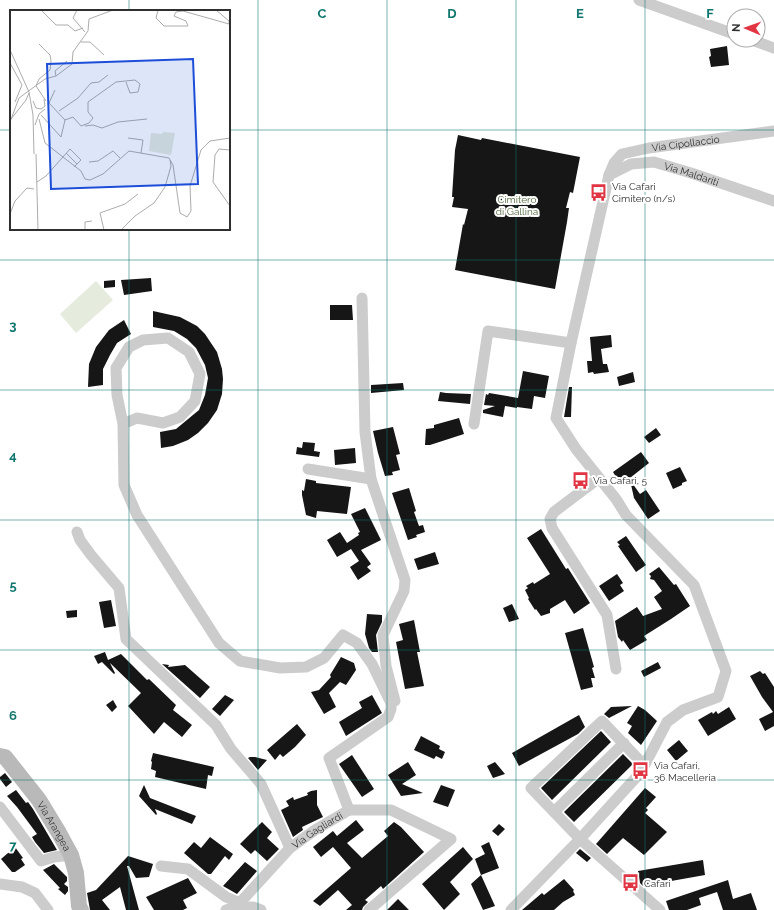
<svg xmlns="http://www.w3.org/2000/svg" width="774" height="910" font-family="Raleway,sans-serif">
<style>
.green{fill:#e5ebdd}
.building{fill:#161616}
.lines{fill:none;stroke-linecap:round;stroke-linejoin:round}
.street{stroke:#ccc;stroke-width:11}
.secondary{stroke:#b9b9b9;stroke-width:16}
.grid{fill:none;stroke:#0f766e;stroke-width:1;stroke-opacity:0.55}
.labels{text-anchor:middle;stroke-width:4;stroke-linejoin:round;paint-order:stroke}
.street-label{font-size:10px;fill:#2f2f2f;stroke:#fff}
.poi-label{font-size:10px;fill:#2f2f2f;stroke:#fff;text-anchor:start}
.park-label{font-size:10px;fill:#52693d;stroke:#fff}
.inset-road{fill:none;stroke:#acacac;stroke-width:1}
.view{fill:#1d4ed8;fill-opacity:0.15;stroke:#1d4ed8;stroke-width:2}
.inset-edge{fill:none;stroke:#2f2f2f;stroke-width:2}
.grid-label{font-size:13px;text-anchor:middle;font-weight:bold;fill:#0f766e;stroke:#fff;stroke-width:4;stroke-linejoin:round;paint-order:stroke}
</style>
<rect width="100%" height="100%" fill="#fff"/>
<path class="green" d="M96,281L113,300L76,333L60,314Z"/>
<path class="building" d="M727,46L729,65L711,67L709,57L711,56L710,49Z
M458,135L481,140L482,138L580,157L573,193L570,192L566,208H569L567,222L555,289L455,270L463,224L464,225L468,209L452,207L454,197H452L455,150Z
M151,278L152,291L124,295L121,280Z
M115,280V287L104,288V281Z
M330,305H352L353,320H330Z
M153,311L180,317L197,326L205,334L217,352L222,369L223,379L222,394L217,410L208,423L198,433L188,440L173,446L161,448L160,432L176,429L199,410L205,395L208,378L205,365L196,348L187,339L174,331L153,327Z
M124,320L131,334L117,343L110,355L103,369V385L88,387L89,364L96,347L109,330Z
M611,335L612,347L601,349L603,364H607L609,372L594,374L593,372L588,373L587,361H592L590,337Z
M523,371L549,376L545,398L534,396L532,409L517,407V408L505,406L503,417L483,413V410L495,406L484,405L486,394L488,395L489,393L518,398Z
M633,372L635,382L619,386L617,377Z
M403,383L404,390L371,393V385Z
M569,387H572L571,417H564Z
M440,392L446,393L471,394L470,404L438,401Z
M459,418L464,434L430,445H425L426,429L434,428V425Z
M393,427L400,454L396,455L400,470L392,472L393,475L385,476L378,453L373,431Z
M656,428L661,435L649,443L644,437Z
M303,442L315,443L314,451L320,452L319,457L296,454L297,447L302,448Z
M355,448L356,463L335,465L334,450Z
M641,452L649,463L621,485L613,472Z
M680,467L687,481L682,483V485L673,489L666,473Z
M306,479L316,481V483L351,487L347,514L317,511L316,518L306,515L302,495V490L304,491Z
M630,480L640,494L646,490L660,511L648,519L634,498Z
M409,488L416,511L414,512L419,526L423,525L425,532L416,535L417,537L408,540L392,493Z
M365,508L381,540L361,550L371,564L367,567L371,571L358,580L350,567L359,561L351,549L337,557L327,540L340,532L347,543L359,535L358,533L360,532L351,514Z
M541,529L566,569L568,568L590,603L574,614L565,600L550,609V613L541,616L536,609L535,610L528,599L529,598L525,590L528,588L526,586L533,582L534,584L550,574L527,538Z
M626,536L646,565L636,572L618,546L620,545L617,542Z
M435,552L439,564L418,570L414,559Z
M659,567L674,585L676,584L690,606L671,619L644,636L647,640L630,650L623,640L622,642L618,637L615,621L637,607L643,616L662,609L654,597L662,591L654,580L650,579L651,576L649,574Z
M617,574L623,583L620,585L624,591L609,601L599,586Z
M111,600L116,626L104,628L99,602Z
M512,604L519,619L509,622L503,608Z
M77,610V617L67,618L66,611Z
M367,614L382,615V622L376,635L378,652H372L369,648L365,634Z
M414,620L420,652H417L424,686L405,689L396,642L403,640L399,624Z
M583,628L594,667L592,668L595,678H591L593,687L581,690L565,633Z
M105,652L108,660L121,654L147,680L149,679L176,705L173,710L192,725L182,737L164,722L154,734L128,706L141,693L110,663L115,673L114,674L102,662L98,664L94,656Z
M341,657L354,663L356,670L346,685L340,682L329,693L336,707L324,714L311,692L319,690L331,677L330,675Z
M658,662L661,668L644,677L641,671Z
M162,664L169,665L168,667L185,665L210,687L200,698Z
M760,671L763,674L765,673L774,687V726L765,731L759,719L773,712L762,697L750,676Z
M225,695L234,700L220,716L212,709Z
M372,695L382,713L346,736L339,722L362,708L359,702Z
M113,700L117,707L112,712L106,705Z
M632,706L609,718L604,714L611,707Z
M638,706L645,710L657,721L641,745L628,733L632,726L627,723Z
M729,707L736,719L708,736L698,720L712,712L713,714L716,711L718,714Z
M579,715L585,727L578,734L519,766L512,753Z
M297,724L306,735L295,747L283,757L280,754L275,760L267,750Z
M601,731L611,742L552,800L541,788Z
M421,736L440,746L439,749L445,752L442,759L436,756L434,759L414,750Z
M679,740L688,751L676,761L667,750Z
M153,753L214,767L212,776L208,775L206,789L155,777L156,771L151,769L152,762L151,761Z
M623,754L633,764L574,822L564,812Z
M352,755L374,789L362,797L339,764Z
M250,757H255L267,760L258,770L248,758Z
M408,762L416,775L402,784L423,793L401,796L388,775Z
M495,762L505,774L493,778L487,766Z
M5,773L12,782L6,787L0,779V777Z
M144,785L150,798L196,816L192,824L155,809L157,814L156,815L139,796Z
M441,785L455,790L448,807L433,802Z
M645,788L656,797L646,808L648,810L645,813L667,832L644,855L623,838L607,854L596,844Z
M16,790L26,803L28,802L33,809L57,850L44,853L35,842L32,837L37,834L17,807L7,796Z
M317,790V805L323,817L302,827L303,830L293,837L281,810L289,806L286,801L293,797L294,800L308,795L307,793L311,791Z
M356,820L364,830L347,843L362,858L388,836L384,831L394,822L401,827L424,852L383,889L381,886L365,900L368,902L363,907L362,910H346L352,905L338,890L320,906L313,901L351,868L333,847L321,857L313,847L333,831L337,836Z
M262,822L272,832L267,838L279,849L267,861L255,850L251,854L240,844Z
M499,824L505,829L498,836L492,831Z
M210,837L233,854L229,860L225,856L211,874H208L184,853L194,842L201,848Z
M489,842L499,868L481,875L495,906L483,910L471,884L481,875L475,859L485,854L481,846Z
M15,847L23,858L21,859L25,865L15,872H12L1,859Z
M463,847L473,859L450,882L460,894L444,910L422,884Z
M580,849L591,858L587,862L576,853Z
M128,856L153,864L149,877L136,878L129,866H127L139,910H126L120,887L102,900L110,910H90L87,893L96,890Z
M703,860L705,875L643,886L640,883L638,871Z
M245,862L257,871L237,894L223,886Z
M54,864L67,877V881L64,884L68,887V891L65,895L58,889L60,888L43,870Z
M188,878L197,893L183,900L187,908L183,910H154L146,897Z
M564,879L574,890L573,891L575,895L563,902L554,910H522L542,893L544,895Z
M728,880L733,899L751,893L757,910H723L717,892L699,898L701,905L687,910H669L666,901Z
M398,899L409,910H387Z"/>
<g class="lines">
<g class="street">
<path d="M639,0L734,34"/>
<path d="M752,40L774,48"/>
<path id="s1" d="M609,175L631,164L654,162L691,173L774,201"/>
<path d="M362,298L365,432L371,479L405,580L404,591L383,635L386,666L395,701"/>
<path d="M123,424L137,418L163,423L180,417L195,401L200,374L189,352L168,338L143,340L129,347L116,368L117,395L123,424L124,485L137,515L219,643L240,661L280,668L306,667L324,658L343,635L357,643L372,664L391,703V709L388,717L329,758L349,810"/>
<path d="M474,424L488,331L571,343"/>
<path d="M308,469L371,479"/>
<path d="M599,478L554,512L550,519L552,528L607,615L616,669"/>
<path d="M77,532L80,540L91,555L119,588L126,639L216,725L231,749L261,784L290,848"/>
<path d="M644,765L602,721L531,788L580,839L660,910"/>
<path d="M0,807L41,861L54,857L71,855"/>
<path d="M554,812L624,743"/>
<path d="M161,866L188,869L226,897L240,903"/>
<path d="M0,884L22,887L35,893L48,910"/>
<path d="M236,907H253L261,910"/>
<path id="s2" d="M226,910L236,907L290,848L315,830L349,810H391L451,839L369,910"/>
<path id="s3" d="M511,910L580,839L641,772L667,722L683,710L718,697L726,671L694,585L626,515L616,499L576,449L556,418L571,343L609,175L614,163L622,154L649,148L774,131"/>
</g>
<path class="secondary" id="s4" d="M0,756L5,757L39,800L59,833L71,855L76,873L79,906L81,910"/>
</g>
<path class="grid" d="M129,0V11M258,0V910M387,0V910M516,0V910M645,0V910M0,130H11M229,130H774M129,229V910M0,260H774M0,390H774M0,520H774M0,650H774M0,780H774"/>
<defs>
<symbol id="bus-bare" viewBox="-9 -9 18 18"><path d="M-5-6H5V4H4V6H2V4H-2V6H-4V4H-5ZM-3.5-4V0h7V-4ZM-3.5 1.2v1.5H-2V1.2ZM2 1.2v1.5H3.5V1.2Z" fill="#e13544" stroke="#fff" stroke-width="2.5" paint-order="stroke"/></symbol>
</defs>
<g fill-rule="evenodd">
<use href="#bus-bare" x="586" y="180" width="25" height="25"/>
<use href="#bus-bare" x="568" y="468" width="25" height="25"/>
<use href="#bus-bare" x="628" y="758" width="25" height="25"/>
<use href="#bus-bare" x="618" y="870" width="25" height="25"/>
</g>
<g class="labels">
<g class="street-label">
<text dy="4" stroke="none"><textPath href="#s3" startOffset="978">Via Cipollaccio</textPath></text>
<text dy="4" stroke="none"><textPath href="#s1" startOffset="87">Via Maldariti</textPath></text>
<text dy="4" stroke="none"><textPath href="#s4" startOffset="90">Via Arangea</textPath></text>
<text dy="4" stroke="none"><textPath href="#s2" startOffset="123">Via Gagliardi</textPath></text>
</g>
<g class="poi-label">
<text x="612" y="190">Via Cafari<tspan x="612" dy="12">Cimitero (n/s)</tspan></text>
<text x="593" y="484">Via Cafari, 5</text>
<text x="654" y="769">Via Cafari,<tspan x="654" dy="12">36 Macelleria</tspan></text>
<text x="644" y="887">Cafari</text>
</g>
<g class="park-label">
<text x="517" y="203">Cimitero<tspan x="517" dy="12">di Gallina</tspan></text>
</g>
</g>
<g transform="translate(10 10)">
<rect width="220" height="220" fill="#fff"/>
<path d="M153,122L165,123L161,145L139,141L141,123L152,124Z" fill="#e5ebdd"/>
<path class="inset-road" d="M31,0L46,15H58L65,21L73,18M67,0L63,8L75,22M148,0L146,8L154,16H178L176,11L164,6L166,2L173,1L219,14V11L206,0M71,32H80L94,45M0,40L19,82L23,105L24,144M0,53L12,75L5,92M46,66L45,61L57,51M26,76L29,69L40,60L41,51L40,45L29,34M26,76L36,91M23,91L26,98L31,99L35,96L34,89M39,93L45,80M49,101L68,88L81,73L89,72L98,65M31,105L51,127L55,110L38,92M1,109L16,90L19,83M29,109L35,133L71,161L75,169L80,170L93,164L119,141L159,148M55,110L63,107L71,116L79,113L83,108L78,102V92L106,72L125,70L130,74L128,82L120,83L116,72M0,112L9,88L35,69L46,66L62,54L63,42L78,21L79,9L103,0M25,115L29,104L35,99M75,116L83,115L92,118L108,112L137,109M118,128L133,130L131,143M220,140L209,139L205,145L203,172L220,196M56,143L67,154M26,144L28,220M159,148L163,155L170,203L177,207L181,201L180,176L191,140L200,131L220,128M79,152L88,151L103,141L110,148M27,172L36,166L60,139L71,150L64,157M0,204L5,191L17,178L24,179M75,220V212L82,211M94,220L90,203L115,194L128,184M111,220L125,206L144,193L155,177L161,156L160,150"/>
<path class="view" d="M183,49L188,174L41,179L37,54Z"/>
<rect width="220" height="220" class="inset-edge"/>
</g>
<g class="grid-label">
<text x="322" y="18">C</text>
<text x="452" y="18">D</text>
<text x="580" y="18">E</text>
<text x="710" y="18">F</text>
<text x="13" y="330">3</text>
<text x="13" y="460">4</text>
<text x="13" y="590">5</text>
<text x="13" y="720">6</text>
<text x="13" y="850">7</text>
</g>
<g transform="translate(746 28) rotate(272)"><circle r="19" fill="#ffffff" stroke="#acacac"/>
<path d="M0-3L7 15L0 10L-7 15Z" fill="#e13544"/>
<text y="-6" font-size="11" font-weight="bold" text-anchor="middle" fill="#2f2f2f">N</text>
</g>
</svg>
